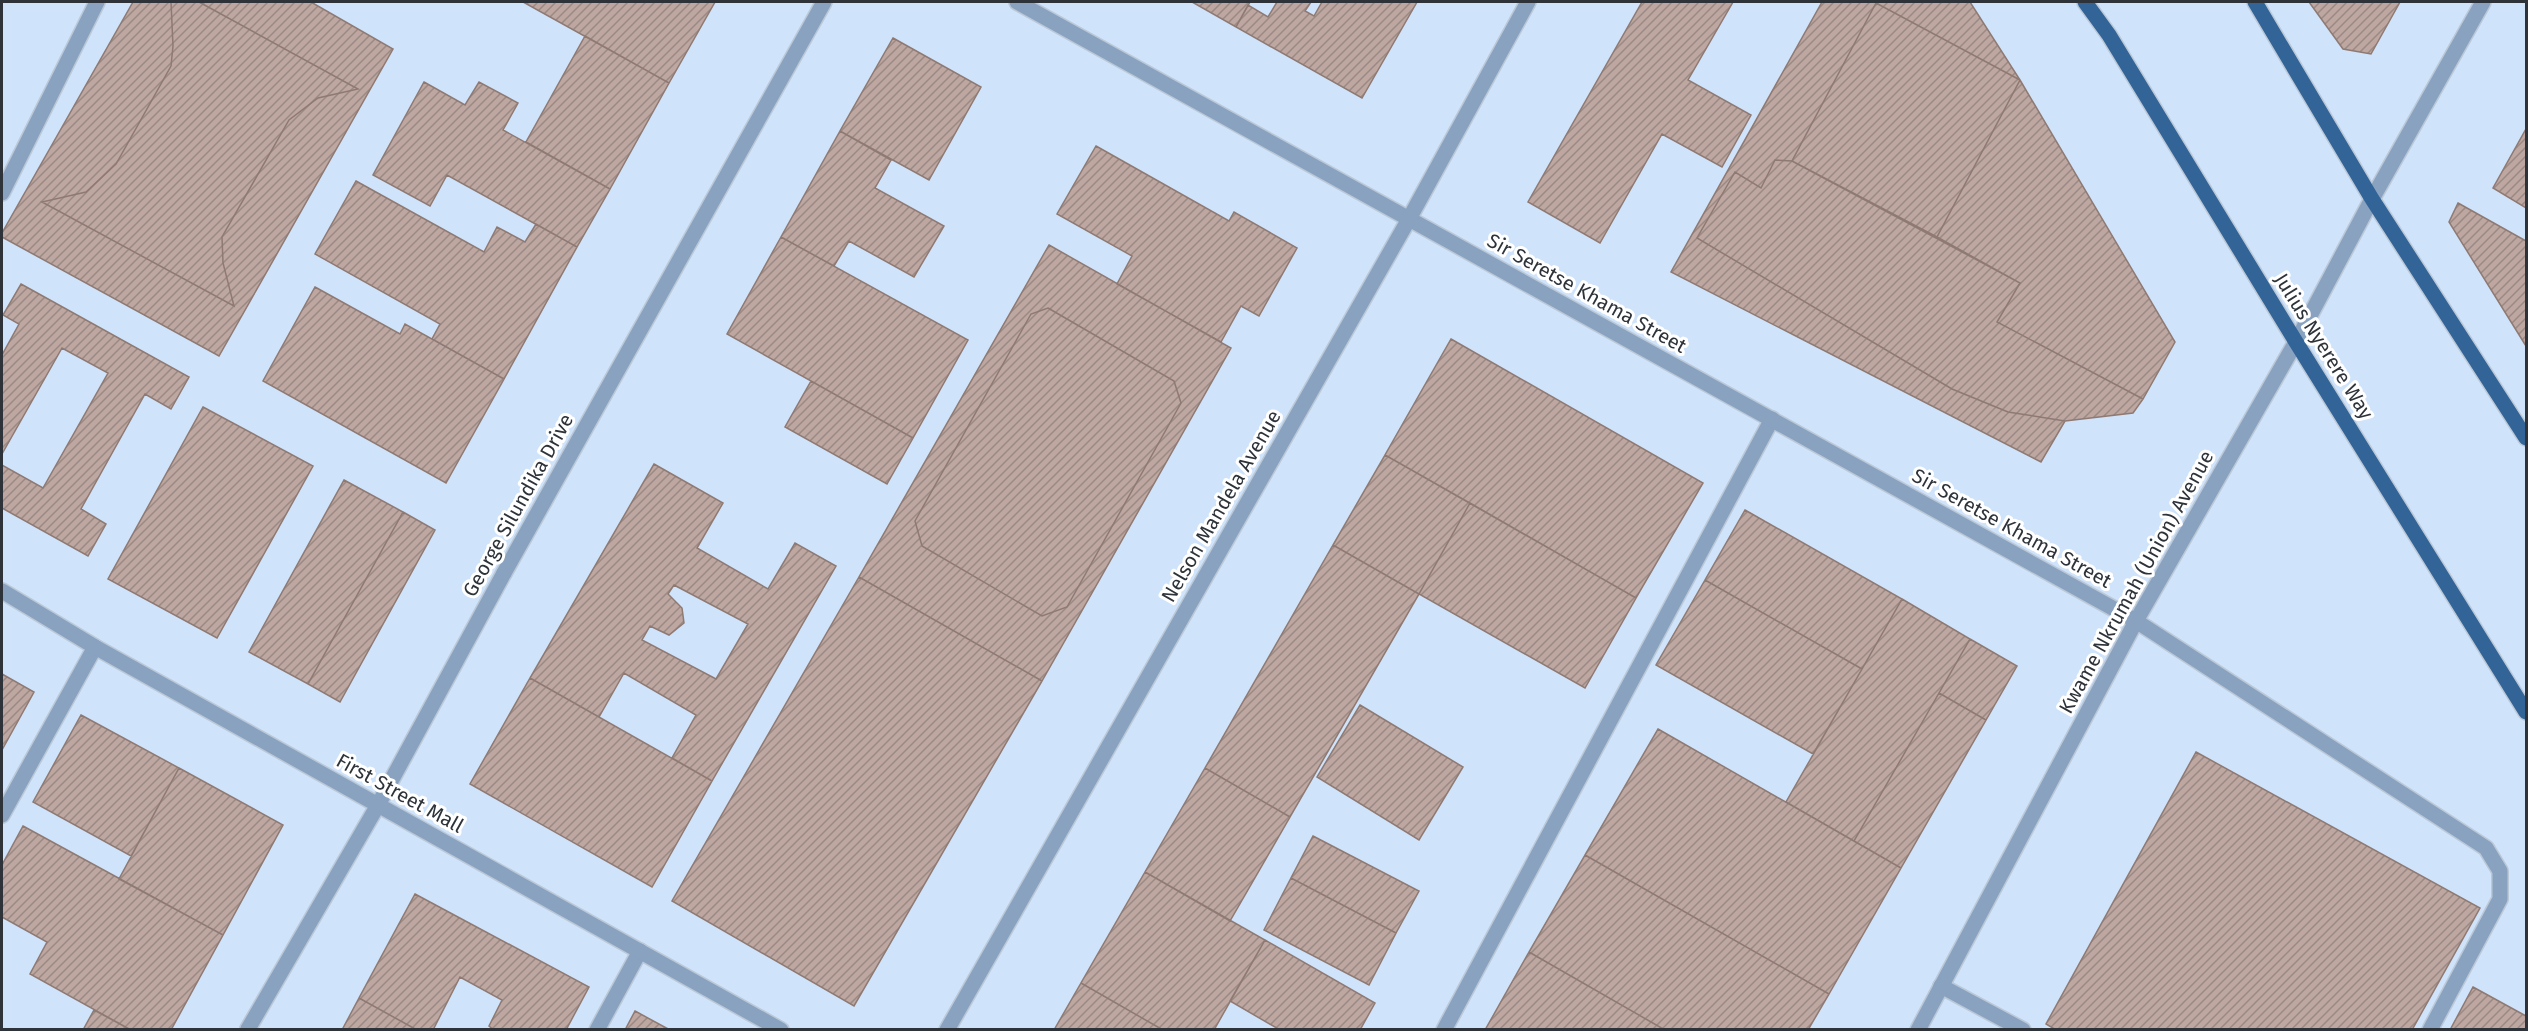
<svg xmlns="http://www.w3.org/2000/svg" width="2528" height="1031" font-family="'Fira Sans',sans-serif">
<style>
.built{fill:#cfe3fa}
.building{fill:url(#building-hatch);stroke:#8e7973;stroke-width:1.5;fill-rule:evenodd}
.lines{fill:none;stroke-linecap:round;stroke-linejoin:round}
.service-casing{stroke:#bbc8d7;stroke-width:18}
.pedestrian-casing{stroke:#bbc8d7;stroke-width:18}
.minor-casing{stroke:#bbc8d7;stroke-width:18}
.tertiary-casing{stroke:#bbc8d7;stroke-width:18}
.primary-casing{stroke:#bbc8d7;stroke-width:18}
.service{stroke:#88a2c0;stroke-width:15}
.pedestrian{stroke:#88a2c0;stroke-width:15}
.minor{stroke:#88a2c0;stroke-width:15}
.tertiary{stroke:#88a2c0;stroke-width:15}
.primary{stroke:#336498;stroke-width:15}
.labels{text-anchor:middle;stroke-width:6;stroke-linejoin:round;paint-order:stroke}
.street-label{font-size:20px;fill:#2d3339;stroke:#fff}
</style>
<defs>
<pattern id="building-hatch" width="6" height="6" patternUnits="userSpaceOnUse" patternTransform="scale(1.5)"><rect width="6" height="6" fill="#bea7a0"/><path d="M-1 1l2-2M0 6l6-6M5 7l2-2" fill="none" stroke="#9b8983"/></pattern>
</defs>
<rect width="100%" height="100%" fill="#deedfe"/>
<path class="built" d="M2,2H2526V1029H2Z"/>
<path class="building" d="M133,2H171L173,46L171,66L116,164L86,192L42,202L234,306L223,263L222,237L289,120L318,98L358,89L199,2H311L393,49L219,356L2,237V233Z
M171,2H199L358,89L318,98L289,120L222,237L223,263L234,306L42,202L86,192L116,164L171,66L173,46Z
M523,2H715L669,83Z
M1192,2H1250L1236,27Z
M1277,2H1311L1305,11L1314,16L1322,2H1417L1362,98L1236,27L1248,5L1268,17Z
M1642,2H1733L1688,80L1751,115L1722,167L1662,134L1600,243L1528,202Z
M1822,2H1970L2020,80L1876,3L1792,161L1775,160L1761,188L1735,172L1697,238L1952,389L2008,412L2065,421L2041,462L1671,272Z
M2309,2H2400L2371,54L2343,49Z
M1876,3L2020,80L1937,237L1792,161Z
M585,36L669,83L610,189L526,142Z
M893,38L981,87L929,180L840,131Z
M2020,80L2175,342L2143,399L1997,322L2020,283L1937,237Z
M424,82L465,105L479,82L518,103L503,130L610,189L577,247L447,175L430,206L373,175Z
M2526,129V208L2493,188Z
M840,131L891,160L875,188L944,226L914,277L849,241L834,266L781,237Z
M1096,146L1229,221L1234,212L1297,248L1259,316L1241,306L1221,342L1117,284L1132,256L1057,214Z
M1775,160L1792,161L2020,283L1997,322L2143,399L2133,413L2065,421L2008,412L1952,389L1697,238L1735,172L1761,188Z
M356,181L484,252L497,227L525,242L536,224L577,247L504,379L432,339L440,324L315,254Z
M2458,203L2526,241V346L2449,222Z
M781,237L968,340L913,438L727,334Z
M1049,245L1231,348L1042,681L859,577ZM1048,308L1174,381L1181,403L1067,607L1042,616L922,546L915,521L1031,314Z
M21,284L189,377L171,409L145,394L81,509L106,524L88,556L2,508V465L43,488L108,373L62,348L2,454V355L19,324L3,315Z
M315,287L400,334L405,324L504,379L446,483L263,381Z
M1048,308L1174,381L1181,403L1067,607L1042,616L922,546L915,521L1031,314Z
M1451,339L1703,483L1636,598L1385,455Z
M811,381L913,438L887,484L785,427Z
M203,407L313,466L217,638L108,579Z
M1385,455L1470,503L1419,594L1333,545Z
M654,464L723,503L697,548L768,589L795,543L836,566L712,781L672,758L696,715L624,673L599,717L530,678ZM674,585L748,624L716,679L642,640L650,626L669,635L684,623L682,608L668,594Z
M344,480L403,512L308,684L249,652Z
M1470,503L1636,598L1585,688L1419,594Z
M1745,510L1902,599L1862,669L1705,580Z
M403,512L435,530L340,702L308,684Z
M1333,545L1419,594L1290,817L1205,768Z
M859,577L1042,681L854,1006L672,901Z
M1705,580L1862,669L1813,754L1656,665Z
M1902,599L1970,639L1854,841L1786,802Z
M1970,639L2017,666L1986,720L1939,693Z
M2,674L34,692L2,750Z
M530,678L712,781L652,887L470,784Z
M1939,693L1986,720L1901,868L1854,841Z
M1360,705L1463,767L1419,840L1317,777Z
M81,715L179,768L131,856L33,802Z
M1658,729L1901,868L1829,994L1585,855Z
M2196,752L2480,908L2412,1030H2056L2046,1024Z
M179,768L283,825L223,935L119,879Z
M1205,768L1290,817L1230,921L1145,872Z
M23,826L223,935L171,1030H131L30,974L47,942L2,917V865Z
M1313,836L1419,891L1396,933L1291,878Z
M1585,855L1829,994L1808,1030H1665L1529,952Z
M1145,872L1265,940L1214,1030H1163L1081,983Z
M1291,878L1396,933L1369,985L1264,930Z
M415,894L589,987L566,1030H494L489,1026L502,1000L460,977L433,1030H417L359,998Z
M1265,940L1375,1003L1360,1030H1280L1230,1001Z
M1529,952L1665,1030H1485Z
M1081,983L1163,1030H1054Z
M2473,987L2526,1016V1030H2450Z
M359,998L417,1030H342Z
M94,1010L131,1030H83Z
M635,1011L670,1030H625Z"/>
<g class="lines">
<defs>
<path id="service" d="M2136,621L2486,848L2500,871V899L2430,1030
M2,815L95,647
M1941,986L2023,1030
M597,1030L640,951
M1444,1030L1772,419"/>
<path id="pedestrian" d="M2,591L95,647L781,1030
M248,1029L378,805L504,573"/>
<path id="minor" d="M1017,2L2136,621
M504,573L824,2
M248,1030V1029
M1918,1030L2136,621L2296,342L2372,199L2483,2"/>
<path id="tertiary" d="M2,193L97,2
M947,1030L1409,219L1528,2"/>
<path id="primary" d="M2085,2L2109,35L2296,342L2526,712
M2255,2L2372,199L2526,438"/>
</defs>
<use href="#service" class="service-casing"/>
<use href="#pedestrian" class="pedestrian-casing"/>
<use href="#minor" class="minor-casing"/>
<use href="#tertiary" class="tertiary-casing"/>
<use href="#primary" class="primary-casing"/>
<use href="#service" class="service"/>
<use href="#pedestrian" class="pedestrian"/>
<use href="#minor" class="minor"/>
<use href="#tertiary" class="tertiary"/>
<use href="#primary" class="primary"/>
</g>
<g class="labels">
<g class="street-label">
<text transform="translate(1587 293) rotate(29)" y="7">Sir Seretse Khama Street</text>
<text transform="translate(2324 346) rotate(58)" y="7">Julius Nyerere Way</text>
<text transform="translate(518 505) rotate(-61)" y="7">George Silundika Drive</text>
<text transform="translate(1221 506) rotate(-60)" y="7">Nelson Mandela Avenue</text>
<text transform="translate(2012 528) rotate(29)" y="7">Sir Seretse Khama Street</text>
<text transform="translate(2136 582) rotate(-61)" y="7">Kwame Nkrumah (Union) Avenue</text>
<text transform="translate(400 793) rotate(29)" y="7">First Street Mall</text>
</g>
</g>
<rect width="2528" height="1031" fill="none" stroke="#2d3339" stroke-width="6"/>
</svg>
